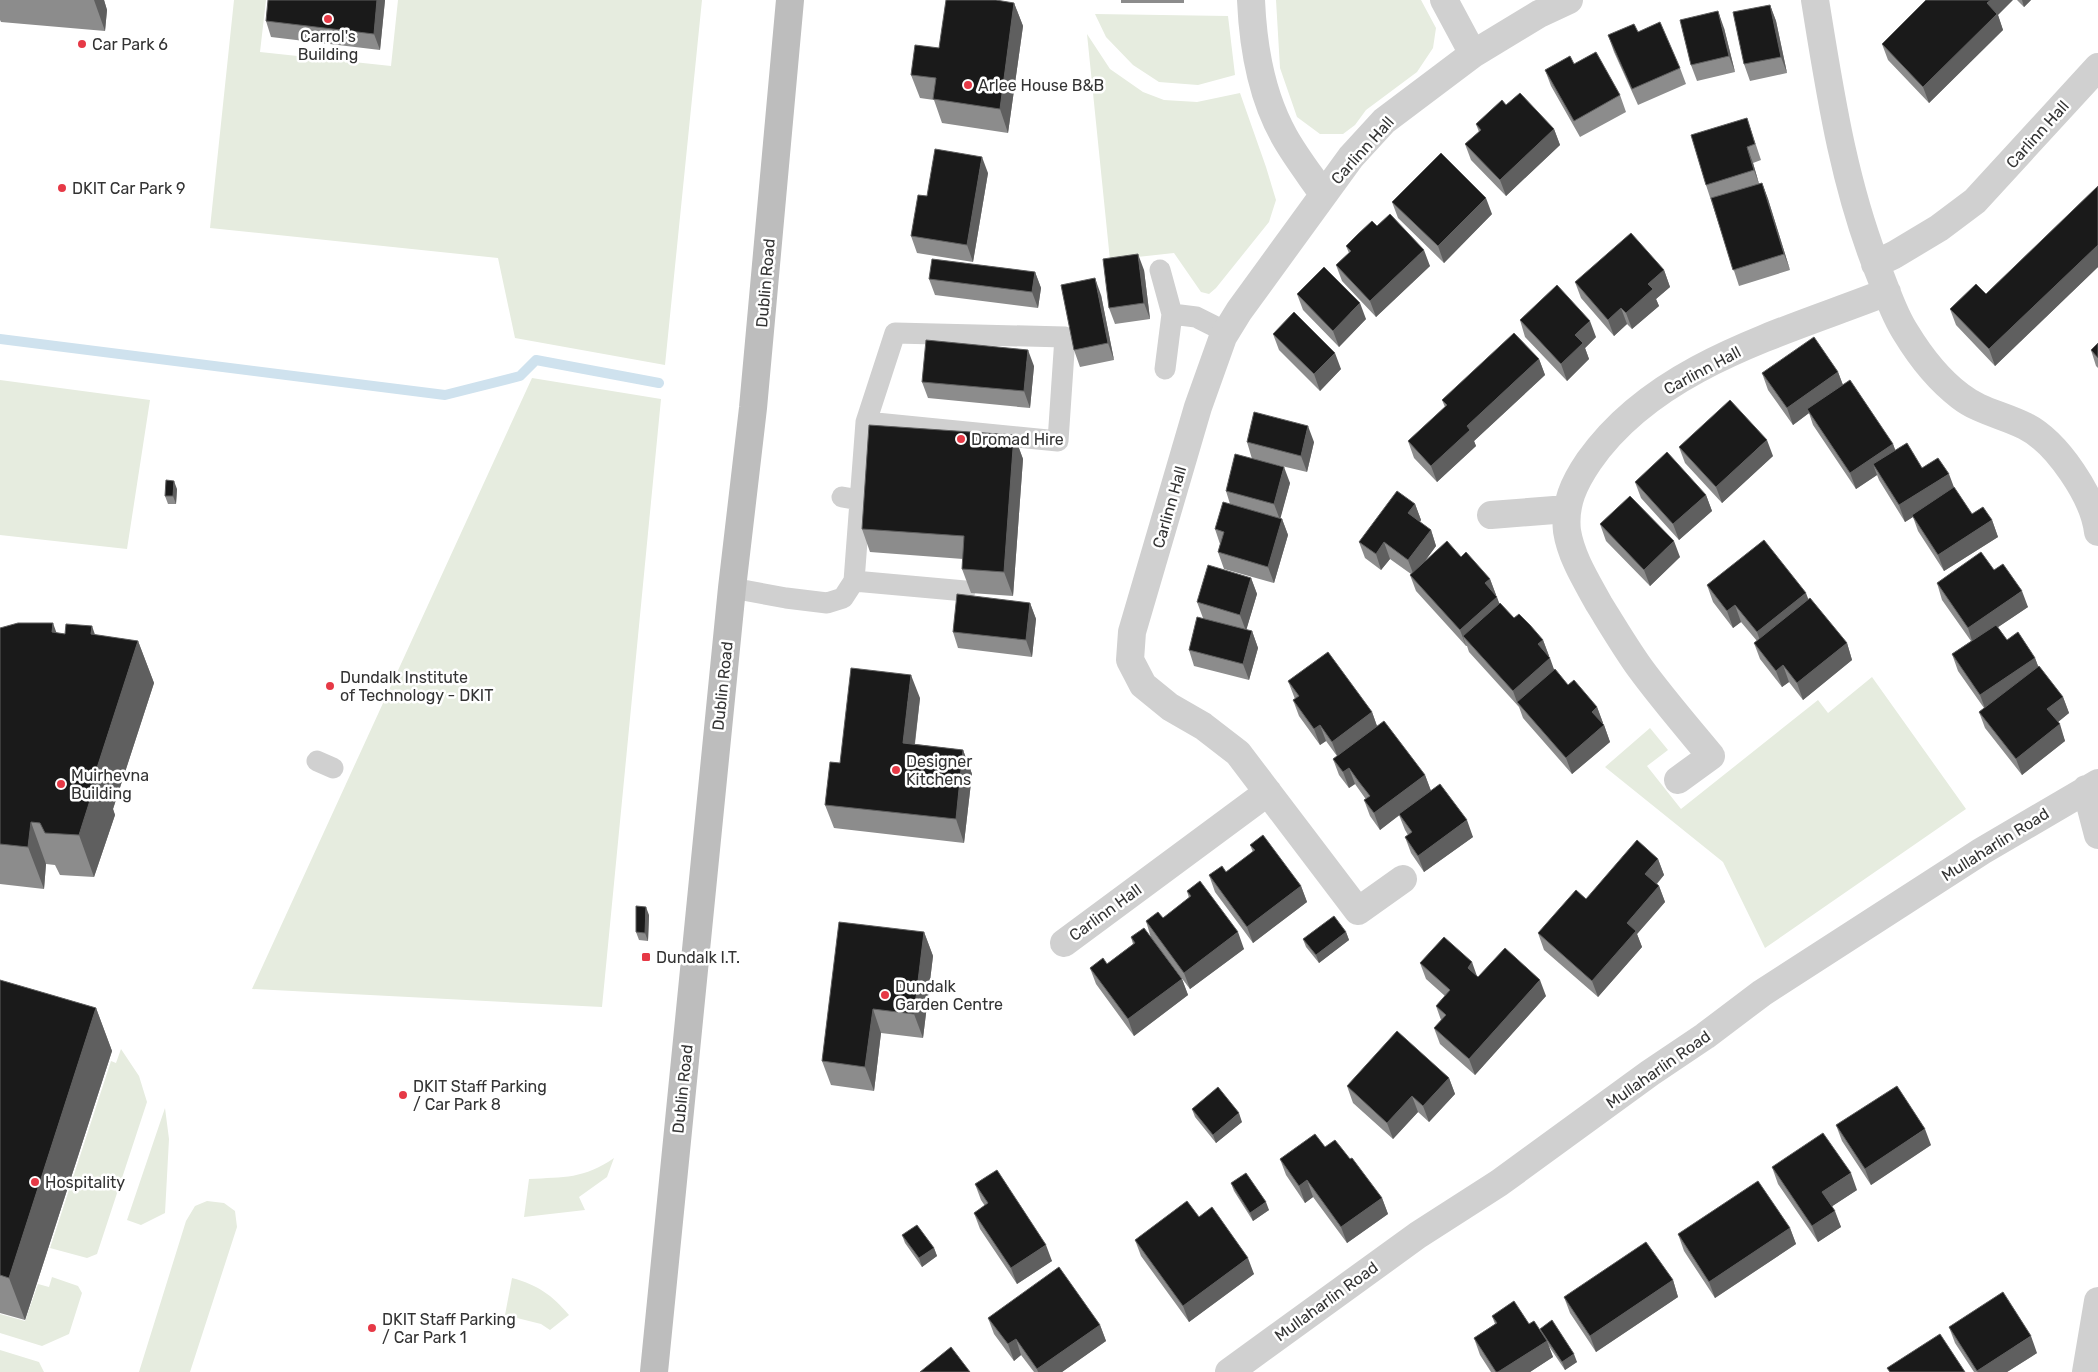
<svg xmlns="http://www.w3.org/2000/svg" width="2098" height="1372" font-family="Rubik,sans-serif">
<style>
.green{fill:#e6ecdf}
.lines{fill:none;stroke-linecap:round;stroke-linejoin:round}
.stream{stroke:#cfe2ee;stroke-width:10}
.service{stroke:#d0d0d0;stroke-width:21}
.minor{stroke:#d0d0d0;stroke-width:28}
.secondary{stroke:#bdbdbd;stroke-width:28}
.wall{fill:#8c8c8c}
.shaded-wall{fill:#5f5f5f}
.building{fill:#1a1a1a;stroke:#5f5f5f}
.poi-dot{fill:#e63946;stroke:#fff;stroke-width:2}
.labels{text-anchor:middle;stroke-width:5;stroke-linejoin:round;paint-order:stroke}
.poi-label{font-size:16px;fill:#333;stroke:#fff;text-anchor:start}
.street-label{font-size:16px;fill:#333;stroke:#fff}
</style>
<rect width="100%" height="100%" fill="#fff"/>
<path class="green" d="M234,0H266L260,52L391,66L398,0H702L665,365L515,338L498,258L210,228Z
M1276,0H1421L1436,28L1433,48L1417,72L1366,110L1355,125L1343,134H1320L1297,117L1280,68Z
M1095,14L1228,16L1235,75L1198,85L1159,82L1133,65L1106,37Z
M1087,34L1110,69L1143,92L1164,100L1197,102L1240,93L1266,167L1276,200L1269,222L1216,288L1209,294L1201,292L1174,253L1110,260Z
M532,378L661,399L602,1007L252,989Z
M0,380L150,400L127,549L0,535Z
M1872,677L1966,809L1765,948L1723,862L1605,767L1650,728L1668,750L1647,766L1681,809L1818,700L1828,713Z
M121,1049L139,1076L147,1102L97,1254L87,1258L50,1248L111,1061L116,1063Z
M165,1108L169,1139L165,1213L141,1225L127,1220Z
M614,1158L607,1177L579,1197L585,1210L524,1217L529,1179C564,1177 584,1179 614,1158Z
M207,1201L224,1203L235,1211L237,1227L190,1372H139L186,1221L195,1206Z
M52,1277L78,1286L82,1293L69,1334L42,1346L0,1333V1314L25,1321L38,1284L49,1287Z
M512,1278C538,1285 552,1295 569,1315L550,1330L541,1324L505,1315Z
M0,1350L39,1362L44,1372H0Z"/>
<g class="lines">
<path class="stream" d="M0,339L445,395L520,376L536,360L659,383"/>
<path class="service" d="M1160,270L1172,314L1165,369
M1172,314L1196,317L1226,332
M842,497L860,500
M854,581L965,591
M732,588L786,598L827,603L843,598L854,581L866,422L1058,441L1065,337L895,333L866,422
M317,761L333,768"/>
<path class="minor" d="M1251,0C1253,47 1261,95 1284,136C1295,156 1310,175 1323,194
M1444,0L1473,54
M1815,0C1830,93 1844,187 1880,275C1888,295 1894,315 1906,333C1920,356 1939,380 1960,396C1979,411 2003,415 2025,426C2057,442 2094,497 2098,532
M1875,264L1894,255L1939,228L1975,201L2098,67
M1491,515L1567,509
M1678,780L1711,756C1687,727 1662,698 1640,668C1625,647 1612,625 1599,604C1587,582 1571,557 1567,531C1564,504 1574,483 1589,461C1656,365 1783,333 1887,292
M2086,789L2098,835
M1403,879L1358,911L1238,753L1203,726L1170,707L1143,685L1130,660L1132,632L1198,407L1223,337L1239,311L1351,157L1384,121L1473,54L1539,14L1569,0
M1064,943L1268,792
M1229,1372L1418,1235L1499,1183L1650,1073L1705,1036L1762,993L1982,851L2098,783
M2086,1372L2098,1301"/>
<path class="secondary" d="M654,1372L732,588L753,408L790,0"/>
</g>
<path class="wall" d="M0,0H104L107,10L105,31L1,22L0,20Z
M385,0L380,50L271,37L266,21Z
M1121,0H1184V3H1121Z
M2017,0H2031L2024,7Z
M1014,3L1023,26L1008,133L942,123L934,100L920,98L911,75L939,48Z
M1770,5L1776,21L1787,73L1750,81L1744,64Z
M1998,15L2003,30L1929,103L1888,60L1882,44Z
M1724,28L1735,72L1697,81L1691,65Z
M1608,35L1680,68L1686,84L1638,105L1614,52Z
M1574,64L1620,95L1626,112L1580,137L1551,86L1545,70Z
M1747,118L1761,160L1753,163L1759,184L1762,183L1768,199L1790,270L1739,286L1706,185Z
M1476,124L1554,129L1560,145L1506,196L1471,160L1465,144L1479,132Z
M988,173L973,262L917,253L911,236L927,196Z
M2098,186V267L1995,366L1956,325L1950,309L1986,294Z
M1392,202L1492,214L1444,263L1398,218Z
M1377,226L1430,266L1376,317L1342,281L1336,265L1349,253L1346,246Z
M1144,270L1150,319L1115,324L1109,308Z
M1664,270L1670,287L1656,299L1659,306L1632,329L1627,324L1614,336L1581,298L1575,282Z
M1035,272L1041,288L1038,308L935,295L929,279Z
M1297,294L1366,319L1339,347L1303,310Z
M1101,295L1114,360L1080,367L1074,350Z
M1520,320L1596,337L1585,348L1589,359L1567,381L1525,337Z
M1273,334L1341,369L1320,391L1279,350Z
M2098,343V368L2096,366L2091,350Z
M1539,359L1545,375L1474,441L1476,446L1437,482L1414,458L1408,441L1445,407L1442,400Z
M1034,366L1030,408L928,398L922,382Z
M1838,372L1843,385L1893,444L1895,450L1922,468L1954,487L1972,514L1992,520L1998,537L1944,571L1918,531L1913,517L1905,522L1879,480L1877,475L1856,489L1813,425L1809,413L1793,425L1768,390L1762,373Z
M1014,435L1023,459L1013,596L971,593L962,569L963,559L870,552L862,529Z
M1247,442H1314L1307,472L1261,461L1290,483L1280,518L1282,519L1288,535L1274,583L1224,569L1218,552L1220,544L1215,529L1230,504L1226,491L1252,459Z
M1679,447L1773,456L1722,503L1685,463Z
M1635,482L1706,495L1712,511L1679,540L1641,498Z
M177,489L176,504H168L165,496Z
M1415,504L1421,520L1420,522L1431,530L1436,546L1425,561L1461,557L1490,579L1496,595H1495L1499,603L1514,618L1543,640L1549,656H1548L1554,670L1568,685L1597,707L1603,723L1602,724L1604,725L1610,742L1572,774L1523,718L1519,707L1469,652L1467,646H1466L1416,591L1410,575L1411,574L1390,559L1381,570L1365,558L1359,542Z
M1600,524L1680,557L1650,586L1606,541Z
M1994,570L2028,607L1998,627L2007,640L2035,658L2038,666L2063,697L2069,713L2058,722L2065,741L2022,775L1985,728L1979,712L1984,708L1958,671L1952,654L1971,641L1942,600L1937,583Z
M1251,578L1257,594L1246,630L1252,631L1258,648L1249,680L1194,666L1189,650L1203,618L1197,602Z
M1707,585L1809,599L1847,643L1852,660L1803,700L1789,682L1782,687L1760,659L1754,643L1757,641L1741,622L1733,628L1713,602Z
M1030,603L1036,619L1032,657L958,648L953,632Z
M0,628L65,634L95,635L138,641L154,683L113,809L115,815L94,877L60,875L55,865L46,864L44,889L0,884Z
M1288,681L1372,712L1377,726L1425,775L1431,791L1473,837L1424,872L1411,853L1405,837L1408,835L1405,830L1399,815L1380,830L1370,816L1364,800L1366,799L1365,798L1355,784L1349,788L1339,775L1333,759L1337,756L1326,741L1320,745L1299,716L1293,700L1295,699Z
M920,698L915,744L963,750L972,774L964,843L834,828L825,805L840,763Z
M1250,845L1301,886L1307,902L1253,943L1215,892L1209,875L1226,872L1253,852Z
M1658,859L1664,875L1657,884L1659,886L1665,902L1637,934L1642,947L1598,997L1544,950L1538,933L1586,899Z
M1187,891L1244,949L1190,989L1151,938L1146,921L1163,918L1189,898Z
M649,915L648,941L639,940L636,932Z
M924,932L933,956L923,1038L881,1033L874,1091L831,1085L822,1061Z
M1346,932L1349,940L1319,963L1306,947L1303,939Z
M1131,937L1182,979L1188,995L1134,1036L1096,984L1090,968L1107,964L1133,944Z
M1420,963L1478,977L1546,996L1475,1075L1440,1044L1434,1028L1441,1020L1436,1006L1445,996L1426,979Z
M0,980L96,1008L112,1051L25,1320L0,1313Z
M1449,1078L1455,1094L1429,1122L1418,1112L1393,1139L1353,1103L1347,1086Z
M1192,1109L1242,1122L1216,1143L1195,1117Z
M1836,1125L1931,1145L1871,1185L1842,1141Z
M1325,1147L1382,1198L1388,1214L1347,1243L1313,1197L1305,1203L1286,1175L1280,1159Z
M1772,1167L1857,1190L1832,1206L1841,1227L1818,1242L1778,1184Z
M1231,1183L1269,1210L1253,1221L1234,1191Z
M975,1184L1052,1261L1017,1284L980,1229L974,1213L985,1206L981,1200Z
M1199,1217L1254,1274L1189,1322L1141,1256L1135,1240Z
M1790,1228L1796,1244L1715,1298L1684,1251L1678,1234Z
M902,1235L934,1248L937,1256L922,1267L905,1243Z
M1673,1280L1678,1297L1596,1352L1570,1313L1564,1297Z
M1492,1316L1529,1324L1541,1332L1540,1329L1577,1362L1565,1370L1548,1345L1553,1357L1530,1372H1491L1480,1355L1474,1338L1495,1324Z
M988,1318L1100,1325L1106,1341L1062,1372H1034L1021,1355L1014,1361L994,1334Z
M1949,1327L2037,1353L2007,1372H1974L1955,1343Z"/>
<path class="shaded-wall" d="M94,0H104L107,10L105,31Z
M377,0H385L380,50L374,34Z
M1991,0H2013L1998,15L2003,30L1929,103L1923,87L1987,3Z
M2022,0H2031L2024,7Z
M1014,3L1023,26L1008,133L1000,109Z
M1770,5L1776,21L1787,73L1781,57Z
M1718,11L1724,28L1735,72L1729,56Z
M1554,129L1560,145L1506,196L1500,180Z
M1747,147L1753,163L1760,187L1754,170Z
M982,157L988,173L973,262L967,245Z
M1762,183L1768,199L1790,270L1784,254Z
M1486,198L1492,214L1444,263L1438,246Z
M2098,245V267L1995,366L1989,349Z
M1424,250L1430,266L1376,317L1370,301Z
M1138,254L1144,270L1150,319L1144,303Z
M1664,270L1670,287L1656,299L1659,306L1632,329L1626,313L1648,284Z
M1035,272L1041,288L1038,308L1032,292Z
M1095,278L1101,295L1114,360L1108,343Z
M1360,303L1366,319L1339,347L1333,331Z
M1621,308L1627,324L1614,336L1608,320Z
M1590,321L1596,337L1585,348L1589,359L1567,381L1561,364L1575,335Z
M1028,350L1034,366L1030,408L1024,391Z
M1335,353L1341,369L1320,391L1314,374Z
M1539,359L1545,375L1474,441L1476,446L1437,482L1431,466L1467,426Z
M1838,372L1844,388L1807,409L1809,413L1793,425L1787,408Z
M1308,426L1314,442L1307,472L1301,456Z
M1014,435L1023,459L1013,596L1004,572Z
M1767,440L1773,456L1722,503L1716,487Z
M1893,444L1899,460L1873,464L1877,475L1856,489L1850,473Z
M1284,467L1290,483L1280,520L1274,504Z
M1949,474L1955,490L1905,522L1899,505Z
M174,481L177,489L176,504L173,496Z
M1706,495L1712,511L1679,540L1673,524Z
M1415,504L1421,520L1414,530L1408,513Z
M1282,519L1288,535L1274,583L1268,567Z
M1992,520L1998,537L1944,571L1938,555Z
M1431,530L1436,546L1414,576L1408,560Z
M1674,541L1680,557L1650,586L1644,570Z
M1384,542L1390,559L1381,570L1376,554Z
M1251,578L1257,594L1246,631L1240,615Z
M1490,579L1496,595L1491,600L1485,583Z
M2022,591L2028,607L1973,644L1968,628Z
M1806,593L1812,609L1763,649L1757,632Z
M1497,597L1503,614L1463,636L1466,646L1460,630Z
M1030,603L1036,619L1032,657L1026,640Z
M1735,605L1741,622L1733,628L1727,611Z
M53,623L68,665L52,632Z
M92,626L107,669L91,634Z
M1252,631L1258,648L1249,680L1243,664Z
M1543,640L1549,656L1544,661L1538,644Z
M138,641L154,683L113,809L115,815L94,877L79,835L96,771Z
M1847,643L1852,660L1803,700L1797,683Z
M1550,658L1556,675L1517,702L1513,691Z
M2035,658L2041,674L1986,711L1980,695Z
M1783,665L1789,682L1782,687L1776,671Z
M911,675L920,698L912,766L903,743Z
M2063,697L2069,713L2053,726L2047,709Z
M1597,707L1603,723L1598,728L1592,712Z
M1372,712L1378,729L1338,758L1332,742Z
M2060,724L2065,741L2022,775L2016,759Z
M1320,725L1326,741L1320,745L1314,729Z
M1604,725L1610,742L1572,774L1566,758Z
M963,750L972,774L964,843L956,819Z
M1349,768L1355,784L1349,788L1343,772Z
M1425,775L1431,791L1380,830L1374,813Z
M1467,820L1473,837L1424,872L1418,856Z
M31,822L46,864L44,889L28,847Z
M1658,859L1664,875L1651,890L1645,874Z
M1301,886L1307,902L1253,943L1247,927Z
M1659,886L1665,902L1637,934L1642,947L1598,997L1592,981L1627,923Z
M646,907L649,915L648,941L645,933Z
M924,932L933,956L923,1038L914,1014Z
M1238,932L1244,949L1190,989L1184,973Z
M1346,932L1349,940L1319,963L1316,955Z
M1472,962L1478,979L1468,968Z
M1182,979L1188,995L1134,1036L1128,1019Z
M1540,980L1546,996L1475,1075L1469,1059Z
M96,1008L112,1051L25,1320L9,1278Z
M873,1009L881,1033L874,1091L865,1067Z
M1449,1078L1455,1094L1429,1122L1423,1106Z
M1412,1096L1418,1112L1393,1139L1387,1123Z
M1239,1113L1242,1122L1216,1143L1213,1135Z
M1925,1129L1931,1145L1871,1185L1865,1169Z
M1851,1173L1857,1190L1828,1209L1822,1192Z
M1307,1180L1313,1197L1305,1203L1299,1186Z
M1382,1198L1388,1214L1347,1243L1341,1227Z
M1266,1202L1269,1210L1253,1221L1250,1213Z
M1835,1211L1841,1227L1818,1242L1812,1226Z
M1790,1228L1796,1244L1715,1298L1709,1282Z
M1046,1245L1052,1261L1017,1284L1011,1268Z
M934,1248L937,1256L922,1267L919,1258Z
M1248,1258L1254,1274L1189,1322L1183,1306Z
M1673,1280L1678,1297L1596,1352L1590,1336Z
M1100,1325L1106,1341L1062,1372H1038L1037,1369Z
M2031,1336L2037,1353L2007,1372H1978L1977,1371Z
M1016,1339L1021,1355L1014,1361L1008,1344Z
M1547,1341L1553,1357L1530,1372H1498Z
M1574,1354L1577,1362L1565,1370L1562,1362Z"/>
<path class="building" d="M268,0H377L374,34L266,21Z
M946,0H996L1014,3L1000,109L933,99L936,78L911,75L915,45L939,48Z
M1926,0H1991L1987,3L1997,14L1923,87L1882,44Z
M1770,5L1781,57L1744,64L1733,12Z
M1718,11L1729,56L1691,65L1680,20Z
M1660,22L1680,68L1632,89L1608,35L1634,24L1638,32Z
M1596,52L1620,95L1574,121L1545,70L1570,56L1574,64Z
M1520,93L1554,129L1500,180L1465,144L1481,130L1476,124L1502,100L1506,105Z
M1747,118L1755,144L1747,147L1754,170L1706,185L1691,135Z
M935,149L982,157L967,245L911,236L918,195L927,196Z
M1441,153L1486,198L1438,246L1392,202Z
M1762,183L1784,254L1733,270L1711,198Z
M2098,186V245L1989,349L1950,309L1976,284L1986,294Z
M1390,214L1424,250L1370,301L1336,265L1351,251L1346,246L1358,234L1372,221L1377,226Z
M1631,233L1664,270L1648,284L1653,289L1626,313L1621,308L1608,320L1575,282Z
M1138,254L1144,303L1109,308L1103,259Z
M932,259L1035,272L1032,292L929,279Z
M1324,267L1360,303L1333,331L1297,294Z
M1095,278L1108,343L1074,350L1061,285Z
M1557,285L1590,321L1575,335L1583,343L1561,364L1520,320Z
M1294,312L1335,353L1314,374L1273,334Z
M1514,333L1539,359L1467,426L1470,430L1431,466L1408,441L1447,405L1442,400Z
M1814,337L1838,372L1787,408L1762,373Z
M926,340L1028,350L1024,391L922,382Z
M2098,343V358L2091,350Z
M1850,380L1893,444L1850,473L1807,409Z
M1730,400L1767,440L1716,487L1679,447Z
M1254,412L1308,426L1301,456L1247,442Z
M869,425L1014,435L1004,572L962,569L964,536L862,529Z
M1907,443L1922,468L1938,458L1949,474L1899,505L1873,464Z
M1667,452L1706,495L1673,524L1635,482Z
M1235,454L1284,467L1274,504L1226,491Z
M166,480L174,481L173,496H165Z
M1954,487L1972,514L1983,507L1992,520L1938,555L1912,515Z
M1397,491L1415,504L1408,513L1431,530L1408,560L1384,542L1376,554L1359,542Z
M1630,496L1674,541L1644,570L1600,524Z
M1223,502L1282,519L1268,567L1218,552L1224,532L1215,529Z
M1764,540L1806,593L1757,632L1735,605L1727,611L1707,585Z
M1447,541L1461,557L1466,552L1490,579L1485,583L1497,597L1460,630L1410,575Z
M1981,552L1994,570L2003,564L2022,591L1968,628L1937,583Z
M1208,565L1251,578L1240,615L1197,602Z
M957,594L1030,603L1026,640L953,632Z
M1810,598L1847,643L1797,683L1783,665L1776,671L1754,643Z
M1500,603L1514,618L1519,614L1530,625L1543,640L1538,644L1550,658L1513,691L1463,636Z
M1197,617L1252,631L1243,664L1189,650Z
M18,623H53L52,632L65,634L66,624L92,626L91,634L138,641L96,771L99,772L79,835L45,833L40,823L31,822L28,847L0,844V628Z
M1996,625L2007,640L2018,632L2035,658L1980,695L1952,654Z
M1328,652L1372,712L1332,742L1320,725L1314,729L1293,700L1299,696L1288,681Z
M2039,666L2063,697L2047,709L2060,724L2016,759L1979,712Z
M851,668L911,675L903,743L963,750L956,819L825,805L830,762L840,763Z
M1555,669L1568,685L1574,680L1597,707L1592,712L1604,725L1566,758L1517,702Z
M1384,721L1425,775L1374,813L1364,800L1370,796L1359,782L1349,768L1343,772L1333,759Z
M1440,784L1467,820L1418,856L1405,837L1412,832L1399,814Z
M1263,835L1301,886L1247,927L1209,875L1222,866L1226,872L1255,850L1250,845Z
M1637,840L1658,859L1645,874L1659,886L1627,923L1636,931L1592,981L1538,933L1576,890L1586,899Z
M1200,881L1238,932L1184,973L1146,921L1158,912L1163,918L1191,896L1187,891Z
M636,906L646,907L645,933L636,932Z
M1334,916L1346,932L1316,955L1303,939Z
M839,922L924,932L914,1014L873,1009L865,1067L822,1061Z
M1144,928L1182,979L1128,1019L1090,968L1103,958L1107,964L1135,943L1131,937Z
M1444,937L1472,962L1468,968L1478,977L1505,948L1540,980L1469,1059L1434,1028L1446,1015L1436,1006L1450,990L1420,963Z
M0,980L96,1008L9,1278L0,1275Z
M1397,1031L1449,1078L1423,1106L1412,1096L1387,1123L1347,1086Z
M1897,1086L1925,1129L1865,1169L1836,1125Z
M1218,1087L1239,1113L1213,1135L1192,1109Z
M1823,1133L1851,1173L1822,1192L1835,1211L1812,1226L1772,1167Z
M1315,1134L1325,1147L1335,1140L1350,1159L1352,1158L1382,1198L1341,1227L1307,1180L1299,1186L1280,1159Z
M997,1170L1046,1245L1011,1268L974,1213L988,1203L975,1184Z
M1246,1173L1266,1202L1250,1213L1231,1183Z
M1758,1181L1790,1228L1709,1282L1678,1234Z
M1187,1201L1199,1217L1212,1207L1248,1258L1183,1306L1135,1240Z
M917,1225L934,1248L919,1258L902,1235Z
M1646,1242L1673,1280L1590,1336L1564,1297Z
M1059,1267L1100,1325L1037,1369L1016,1339L1008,1344L988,1318Z
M2003,1292L2031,1336L1977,1371L1949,1327Z
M1514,1301L1529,1324L1534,1321L1547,1341L1498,1372H1496L1474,1338L1497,1323L1492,1316Z
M1552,1320L1574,1354L1562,1362L1540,1329Z
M1940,1334L1965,1372H1890L1887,1368Z
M951,1347L970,1372H920Z"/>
<g class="poi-dot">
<circle cx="328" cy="19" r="5"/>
<circle cx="82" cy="44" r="5"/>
<circle cx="968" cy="85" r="5"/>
<circle cx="62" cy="188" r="5"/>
<circle cx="961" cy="439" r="5"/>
<circle cx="330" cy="686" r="5"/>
<circle cx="896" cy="770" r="5"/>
<circle cx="61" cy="784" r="5"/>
<rect x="641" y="952" width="10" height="10" rx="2.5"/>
<circle cx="885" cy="995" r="5"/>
<circle cx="403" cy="1095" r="5"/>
<circle cx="35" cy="1182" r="5"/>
<circle cx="372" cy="1328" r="5"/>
</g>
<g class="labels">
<g class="poi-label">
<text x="328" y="42" text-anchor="middle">Carrol's<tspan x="328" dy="18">Building</tspan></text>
<text x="92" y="50">Car Park 6</text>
<text x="978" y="91">Arlee House B&amp;B</text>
<text x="72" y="194">DKIT Car Park 9</text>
<text x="971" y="445">Dromad Hire</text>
<text x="340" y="683">Dundalk Institute<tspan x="340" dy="18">of Technology - DKIT</tspan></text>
<text x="906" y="767">Designer<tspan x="906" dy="18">Kitchens</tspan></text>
<text x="71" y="781">Muirhevna<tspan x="71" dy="18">Building</tspan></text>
<text x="656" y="963">Dundalk I.T.</text>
<text x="895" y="992">Dundalk<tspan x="895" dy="18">Garden Centre</tspan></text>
<text x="413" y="1092">DKIT Staff Parking<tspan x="413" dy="18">/ Car Park 8</tspan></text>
<text x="45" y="1188">Hospitality</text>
<text x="382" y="1325">DKIT Staff Parking<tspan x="382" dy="18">/ Car Park 1</tspan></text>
</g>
<g class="street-label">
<text transform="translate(2037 134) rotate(-48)" y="6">Carlinn Hall</text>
<text transform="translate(1362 150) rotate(-48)" y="6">Carlinn Hall</text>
<text transform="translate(765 283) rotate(-85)" y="6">Dublin Road</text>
<text transform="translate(1702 370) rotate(-28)" y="6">Carlinn Hall</text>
<text transform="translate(1169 507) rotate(-74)" y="6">Carlinn Hall</text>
<text transform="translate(722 686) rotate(-84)" y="6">Dublin Road</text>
<text transform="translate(1995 844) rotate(-32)" y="6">Mullaharlin Road</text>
<text transform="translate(1105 912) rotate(-36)" y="6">Carlinn Hall</text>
<text transform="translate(1658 1069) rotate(-35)" y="6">Mullaharlin Road</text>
<text transform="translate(682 1089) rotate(-84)" y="6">Dublin Road</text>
<text transform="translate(1326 1301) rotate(-36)" y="6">Mullaharlin Road</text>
</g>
</g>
</svg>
